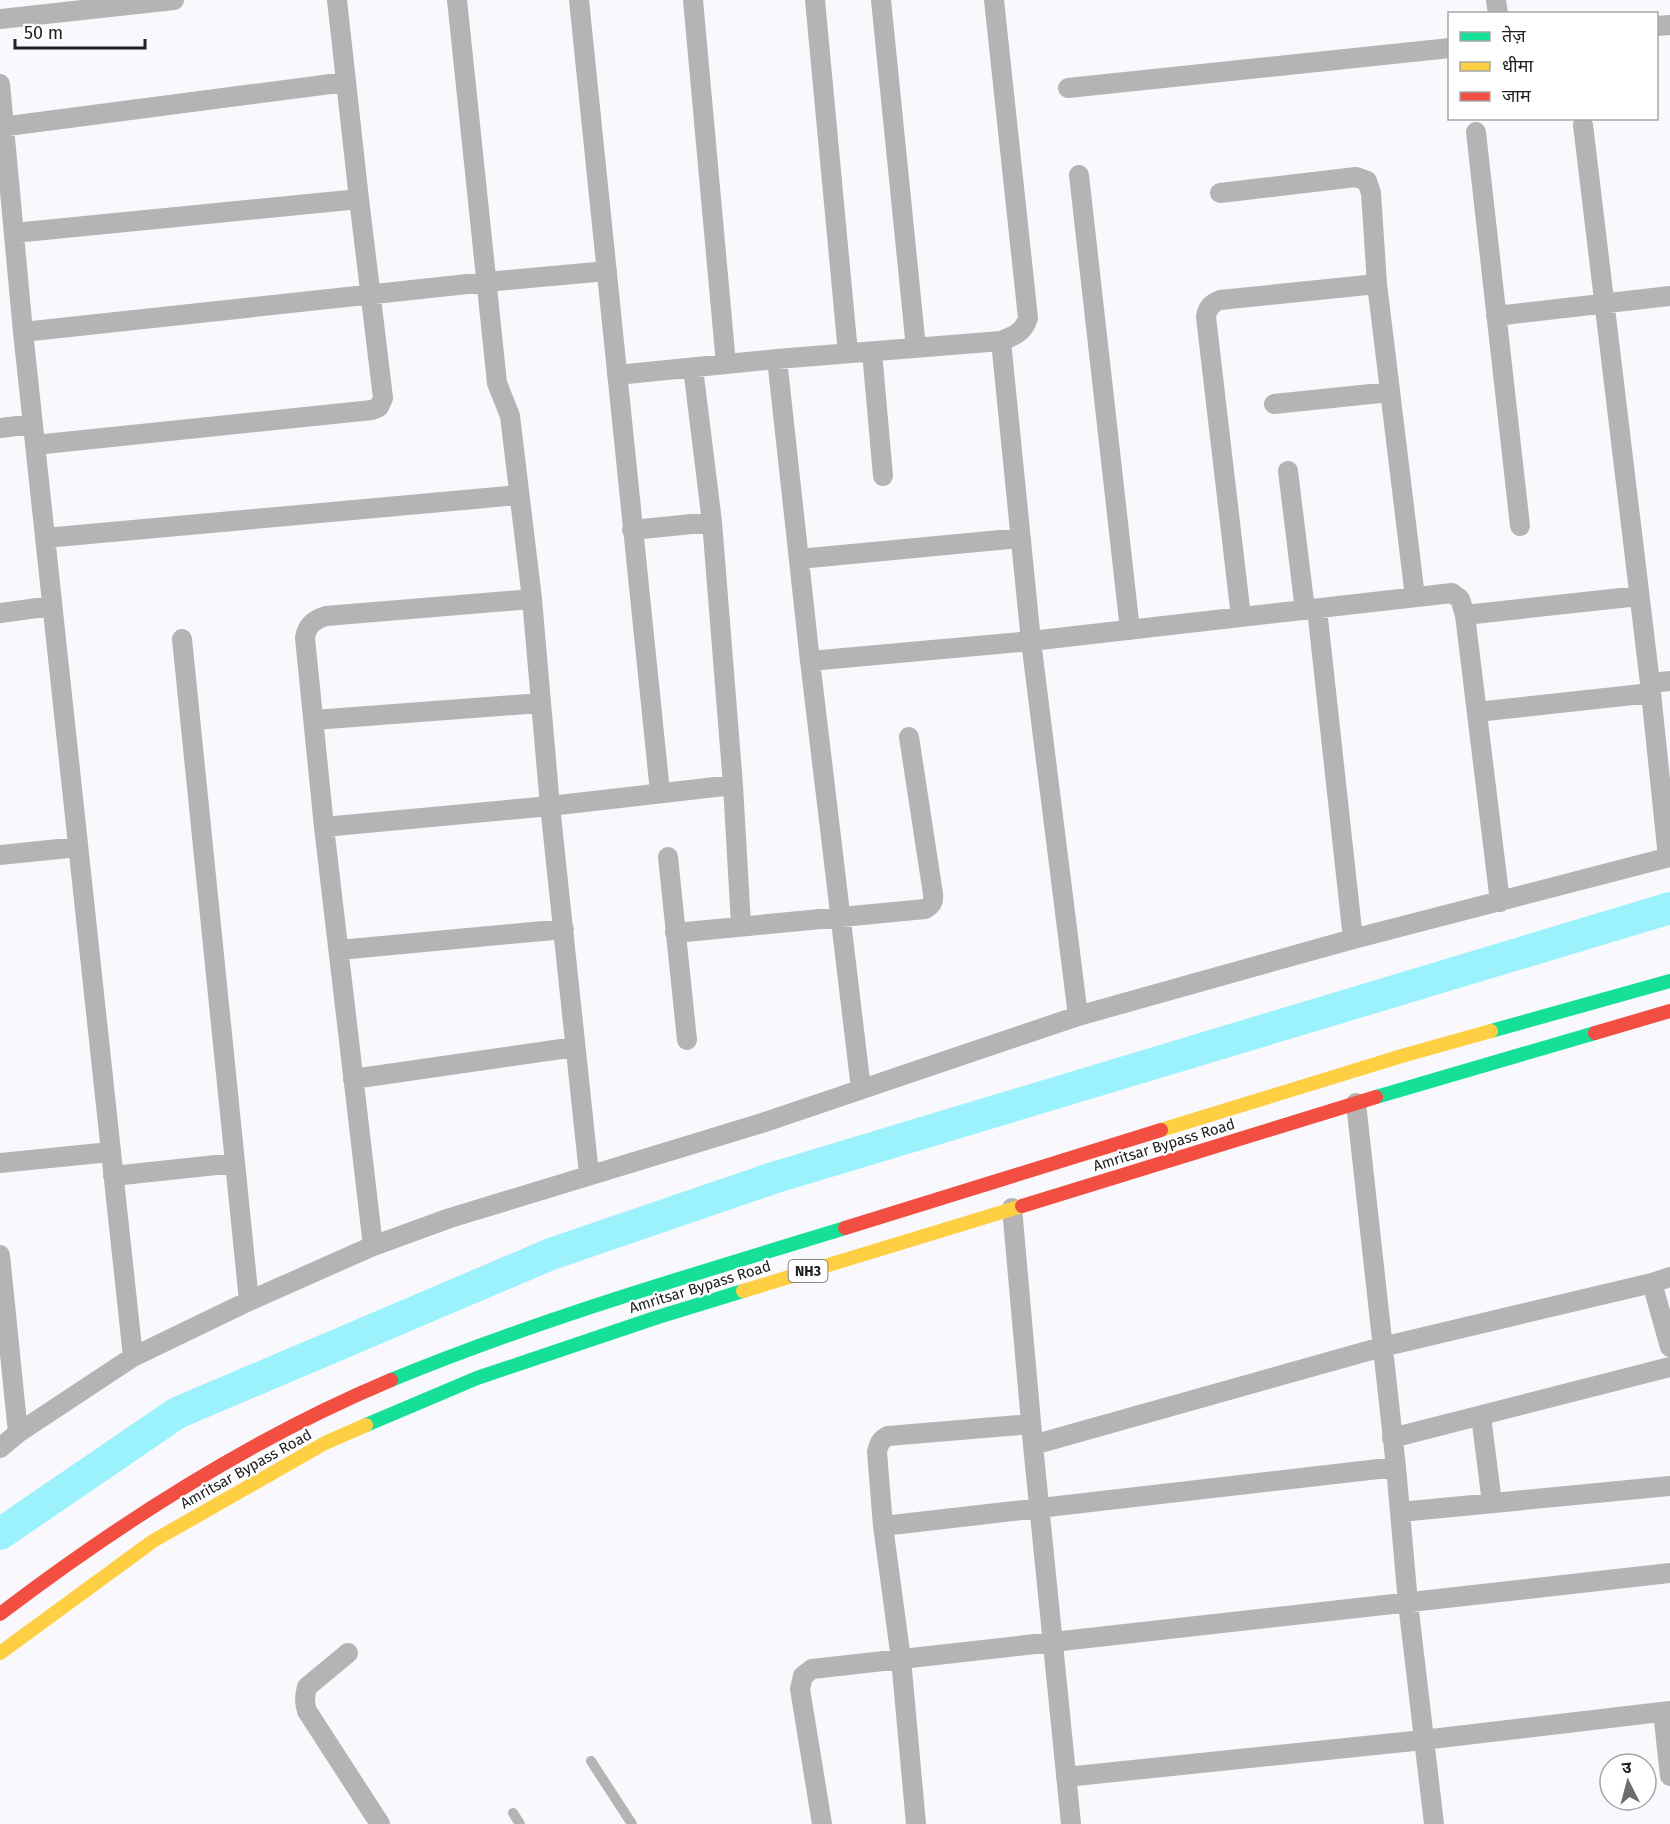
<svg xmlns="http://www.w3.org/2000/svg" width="1670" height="1824" font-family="'Fira Sans','Noto Sans Devanagari',sans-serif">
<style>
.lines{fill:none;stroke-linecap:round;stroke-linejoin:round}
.river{stroke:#9cf2fc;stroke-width:32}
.lane{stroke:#b5b3b3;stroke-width:10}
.street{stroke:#b5b3b3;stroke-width:20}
.fast{stroke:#16e098;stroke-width:14}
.slow{stroke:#ffcf43;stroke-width:14}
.jam{stroke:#f24e42;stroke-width:14}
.labels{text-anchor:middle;stroke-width:4.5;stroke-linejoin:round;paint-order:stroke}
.shield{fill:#fff;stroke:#646366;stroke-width:1.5}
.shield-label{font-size:14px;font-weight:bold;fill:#212025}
.street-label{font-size:15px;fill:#212025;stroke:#fff}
</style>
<rect width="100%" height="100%" fill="#f9f8fd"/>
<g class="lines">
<path class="river" d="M0,1534L177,1413L551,1254L773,1178L1670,908"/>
<path class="lane" d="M591,1761L632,1824
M513,1813L520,1824"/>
<path class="street" d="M457,0L497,383L510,416L532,599L550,806L589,1174
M579,0L660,792
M693,0L726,364
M815,0L848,353
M881,0L916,348
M1496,0L1498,14
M0,19L174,0
M1656,26L1670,25
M0,84L23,332L133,1357
M1068,88L1450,48
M1583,125L1650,683
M0,127L346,82
M1476,132L1520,526
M1079,175L1130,630
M1220,193L1356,177L1367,181L1371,193L1377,284L1415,597
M14,233L359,199
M1496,316L1670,296
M23,332L486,282L607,271
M1001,341L1031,641L1078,1016
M872,352L883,476
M777,359L810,661L861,1089
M693,368L712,522L733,785L741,925
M617,375L777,359L1001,341C1014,336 1024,332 1028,318L994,0
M1274,404L1390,392
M0,428L33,424
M35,445L372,410L379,407L383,398L359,199L337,0
M1288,471L1305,610
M632,530L712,522
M45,538L519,495
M799,559L1021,538
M1317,609L1353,939
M0,613L52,606
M1465,615L1639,596
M1241,617L1206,317C1207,308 1212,303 1220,300L1377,284
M182,639L249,1301
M810,661L1031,641L1452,593L1460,599L1465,615L1500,902
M1477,712L1651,693
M314,720L541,703
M324,827L550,806L733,785
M0,855L78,847
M668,857L687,1040
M1668,857L1650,683L1670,681
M675,933L925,909C932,905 934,902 933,894L909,737
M339,950L564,929
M353,1079L575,1047
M1356,1103L1396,1467L1408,1603L1434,1824
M0,1163L110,1152
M113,1176L235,1163
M1012,1208L1033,1445L1071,1824
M373,1246L324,827L305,638C307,625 314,620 326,616L532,599
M0,1255L18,1433
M1652,1283L1670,1347
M1481,1416L1492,1503
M1392,1438L1670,1367
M1033,1445L1382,1347L1652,1283L1670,1277
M0,1448L18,1433L133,1357L249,1301L373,1246L450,1218L762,1123L1078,1016L1353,939L1670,857
M1400,1512L1670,1486
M883,1526L1396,1467
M348,1653L307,1687C305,1696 304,1702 307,1711L380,1824
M1663,1712L1670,1776
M1066,1777L1423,1740L1670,1711
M822,1824L800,1689L803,1676L812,1669L1670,1573
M916,1824L901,1659L883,1526L877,1452C879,1444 880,1440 888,1436L1031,1424"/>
<path class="fast" d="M1491,1031L1670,981
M1376,1097L1595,1033
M391,1380C539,1319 692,1275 845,1228
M366,1425L477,1378L658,1317L743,1291"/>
<path class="slow" d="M1161,1130L1405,1055L1491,1031
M743,1291L1022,1206
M0,1653L153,1541L325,1443L366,1425"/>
<path class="jam" d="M1595,1033L1670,1011
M1022,1206L1376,1097
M845,1228L1161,1130
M0,1614C121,1522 250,1439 391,1380"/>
</g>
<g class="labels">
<rect class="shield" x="788.5" y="1260" width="39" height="22" rx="4.5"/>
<g class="shield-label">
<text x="808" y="1276">NH3</text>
</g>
<g class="street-label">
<text transform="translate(1164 1145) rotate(-17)" y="5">Amritsar Bypass Road</text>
<text transform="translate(700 1287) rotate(-17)" y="5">Amritsar Bypass Road</text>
<text transform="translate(246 1469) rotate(-29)" y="5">Amritsar Bypass Road</text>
</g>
</g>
<rect x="1448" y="12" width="210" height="108" fill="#ffffff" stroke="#a6a6a8" stroke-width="1.5"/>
<rect x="1460" y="32" width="30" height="9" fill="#16e098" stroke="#a6a6a8" stroke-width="1.5"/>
<text x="1502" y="42" font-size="18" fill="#212025">तेज़</text>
<rect x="1460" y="62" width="30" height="9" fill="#ffcf43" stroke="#a6a6a8" stroke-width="1.5"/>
<text x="1502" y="72" font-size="18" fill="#212025">धीमा</text>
<rect x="1460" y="92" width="30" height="9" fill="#f24e42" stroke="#a6a6a8" stroke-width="1.5"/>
<text x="1502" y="102" font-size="18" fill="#212025">जाम</text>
<g transform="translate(1628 1782) rotate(354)"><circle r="28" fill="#ffffff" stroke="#a6a6a8" stroke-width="1.5"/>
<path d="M0-4.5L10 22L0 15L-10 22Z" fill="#6d6c71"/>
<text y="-9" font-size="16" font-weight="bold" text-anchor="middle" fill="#212025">उ</text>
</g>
<path d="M15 39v9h130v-9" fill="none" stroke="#212025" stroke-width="3"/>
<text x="24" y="39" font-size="18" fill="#212025" stroke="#ffffff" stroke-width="4.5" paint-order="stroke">50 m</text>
</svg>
